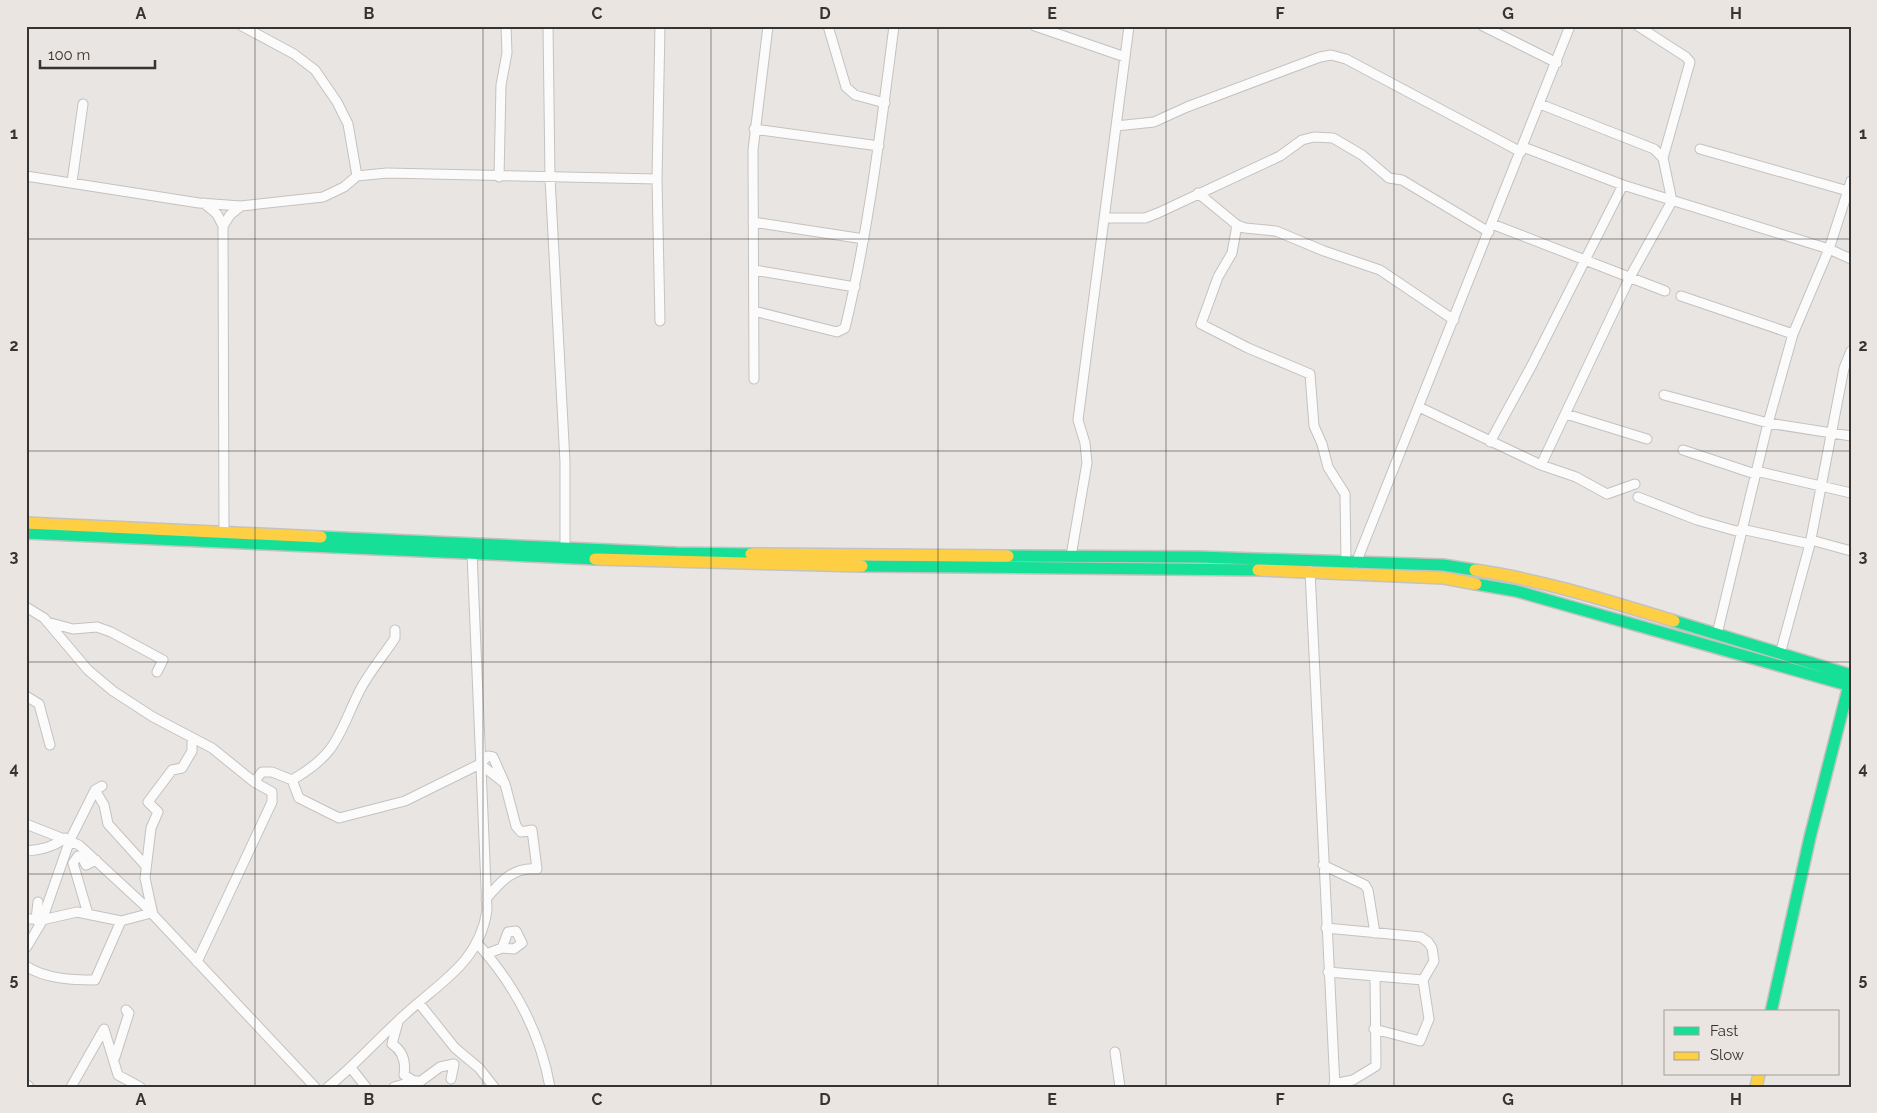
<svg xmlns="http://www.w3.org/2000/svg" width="1877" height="1113" font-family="Raleway,sans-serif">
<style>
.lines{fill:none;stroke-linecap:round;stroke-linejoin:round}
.street-casing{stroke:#c4c2c0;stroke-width:11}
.fast-casing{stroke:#c4c2c0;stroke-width:14}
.slow-casing{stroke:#c4c2c0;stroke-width:14}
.street{stroke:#fcfbfb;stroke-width:9}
.fast{stroke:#16e098;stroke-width:11}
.slow{stroke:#ffcf43;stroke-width:11}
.grid{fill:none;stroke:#363432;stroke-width:1;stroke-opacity:0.55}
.neatline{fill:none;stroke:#363432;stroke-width:2}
.grid-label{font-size:16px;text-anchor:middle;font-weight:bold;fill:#363432}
</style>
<rect width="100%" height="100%" fill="#e8e5e2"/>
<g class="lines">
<defs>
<path id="street" d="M242,26L294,54L315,70L337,102L348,124L357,176
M548,26L550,178L565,462V553
M828,26L846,87L855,95L885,103
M1035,26L1125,57
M1483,26L1557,63
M1638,26L1686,57L1690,62L1663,158
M1540,104L1654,149L1663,158L1672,201L1630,277L1541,465
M1116,126L1154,122L1187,107L1320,57L1331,55L1346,59L1521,152
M754,129L879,146
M1523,147L1623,185L1829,249L1851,259
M1700,149L1848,191
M26,176L199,203L241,206L323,197L344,187L357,176L387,173L657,179
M499,177L501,85L507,53L506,26
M72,182L83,104
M1198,193L1237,225L1245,228L1276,231L1324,251L1380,270L1454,320
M204,203L217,214L223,226
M1104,218H1145L1158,213L1280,156L1302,140L1314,137L1333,138L1362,155L1389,178L1402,180L1489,232
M753,222L864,239
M1492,224L1665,291
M1237,225L1232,253L1218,277L1201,324L1248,348L1310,374L1314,426L1322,444L1328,467L1345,494L1346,562
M754,270L855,287
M1681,296L1793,334
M754,311L837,332L845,328C869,229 881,127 894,26
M660,321L657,179L660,26
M754,379L753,150L768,26
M1664,395L1768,423L1851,436
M1419,407L1541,465L1576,477L1607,494L1635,484
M1566,414L1647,439
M1490,442L1532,365L1623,185
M1683,450L1755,474
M1756,471L1851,493
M1638,497L1697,520L1740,532
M1741,529L1810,544
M224,537L223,226L230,215L241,206
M1811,540L1851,551
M1071,556L1087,463L1085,443L1078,420L1129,26
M1356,563L1570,26
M1310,571L1335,1087
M26,607L44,618L88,670L113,691L153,717L212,748L254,782L272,792V802L197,962
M47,622L73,629L97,627L111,632L163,660L157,672
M1717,634L1768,423L1793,334L1829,249L1851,181
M1780,654L1810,544L1844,368L1851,351
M26,696L39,704L50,745
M480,764L503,782
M292,780L299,798L339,818L405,801L480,764L488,756L493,757L505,784L516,826L521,832L532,830L537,869C514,866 500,882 486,899
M254,782L262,772H272L292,780C339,753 338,734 360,690C370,671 384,655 395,638V630
M102,786L95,790L104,805L108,824L146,866
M26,824L79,845L144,905L315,1087
M26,851C41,850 54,847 65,838
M1323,865L1365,885L1368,890L1375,933
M88,914L73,863L78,856L82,857L86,865L96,860
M153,915L145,878L151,828L158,812L148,802L172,770L182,768L192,751V738
M26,919H36L38,902
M42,920L77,912L121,921
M41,923L70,840L95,790
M1326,928L1421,937L1428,942L1432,948L1434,961L1423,980L1429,1019L1420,1041L1374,1029
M477,943C515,985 540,1031 550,1087
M26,948L41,923L36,920
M486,954L502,948L514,949L522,943L516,931L508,932L502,948
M26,966C45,979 73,980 95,980L121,921L151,913
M1328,972L1423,980
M419,1003L455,1048L479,1068L494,1087
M398,1022L392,1044C403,1051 406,1062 404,1075L414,1081H421L440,1067L454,1064L451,1079
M1115,1052L1120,1087
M115,1057L129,1013L126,1010
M351,1068L366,1087
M26,1084L29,1087
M1334,1084L1353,1080L1376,1066L1375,976
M71,1087L104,1029L118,1075L140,1087
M328,1087C353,1067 374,1043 398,1021C434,985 479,966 487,910L472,553
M394,1087L414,1081"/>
<path id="fast" d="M26,533L595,559
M321,537L676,553L751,554
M1008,556L1199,557L1443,565L1475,570
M862,566L1258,570
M1476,584L1516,591L1851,686
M1674,621L1851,675
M1771,1012L1810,837L1849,685"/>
<path id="slow" d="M26,523L321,537
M751,554L1008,556
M595,559L862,566
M1258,570L1444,578L1476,584
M1475,570C1543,580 1608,601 1674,621
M1756,1087L1759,1074"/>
</defs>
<use href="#street" class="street-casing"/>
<use href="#fast" class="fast-casing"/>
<use href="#slow" class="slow-casing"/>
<use href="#street" class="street"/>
<use href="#fast" class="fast"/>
<use href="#slow" class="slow"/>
</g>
<path class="grid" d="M255,26V1087M483,26V1087M711,26V1087M938,26V1087M1166,26V1087M1394,26V1087M1622,26V1087M26,239H1851M26,451H1851M26,662H1851M26,874H1851"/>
<rect width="1877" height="1113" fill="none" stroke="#eae5e0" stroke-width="55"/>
<rect x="1664" y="1010" width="175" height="65" fill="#eae5e0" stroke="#a29e9a"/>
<rect x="1674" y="1027" width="25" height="8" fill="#16e098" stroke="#a29e9a"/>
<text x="1710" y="1036" font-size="15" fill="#363432">Fast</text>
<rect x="1674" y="1052" width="25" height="8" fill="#ffcf43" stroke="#a29e9a"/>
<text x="1710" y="1060" font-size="15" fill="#363432">Slow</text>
<path d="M40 60v8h115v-8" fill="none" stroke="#363432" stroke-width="2.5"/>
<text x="48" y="60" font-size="15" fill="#363432" stroke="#eae5e0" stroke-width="4" paint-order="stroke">100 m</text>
<rect x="28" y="28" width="1822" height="1058" class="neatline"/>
<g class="grid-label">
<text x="141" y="19">A</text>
<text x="369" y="19">B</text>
<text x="597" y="19">C</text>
<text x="825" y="19">D</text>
<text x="1052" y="19">E</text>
<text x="1280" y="19">F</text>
<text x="1508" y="19">G</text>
<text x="1736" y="19">H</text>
<text x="14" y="139">1</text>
<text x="1863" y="139">1</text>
<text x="14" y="351">2</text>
<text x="1863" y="351">2</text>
<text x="14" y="562">3</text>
<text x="1863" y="562">3</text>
<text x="14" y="774">4</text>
<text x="1863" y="774">4</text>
<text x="14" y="985">5</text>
<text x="1863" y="985">5</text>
<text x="141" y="1105">A</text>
<text x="369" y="1105">B</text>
<text x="597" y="1105">C</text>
<text x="825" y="1105">D</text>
<text x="1052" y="1105">E</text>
<text x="1280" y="1105">F</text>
<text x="1508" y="1105">G</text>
<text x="1736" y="1105">H</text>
</g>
</svg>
